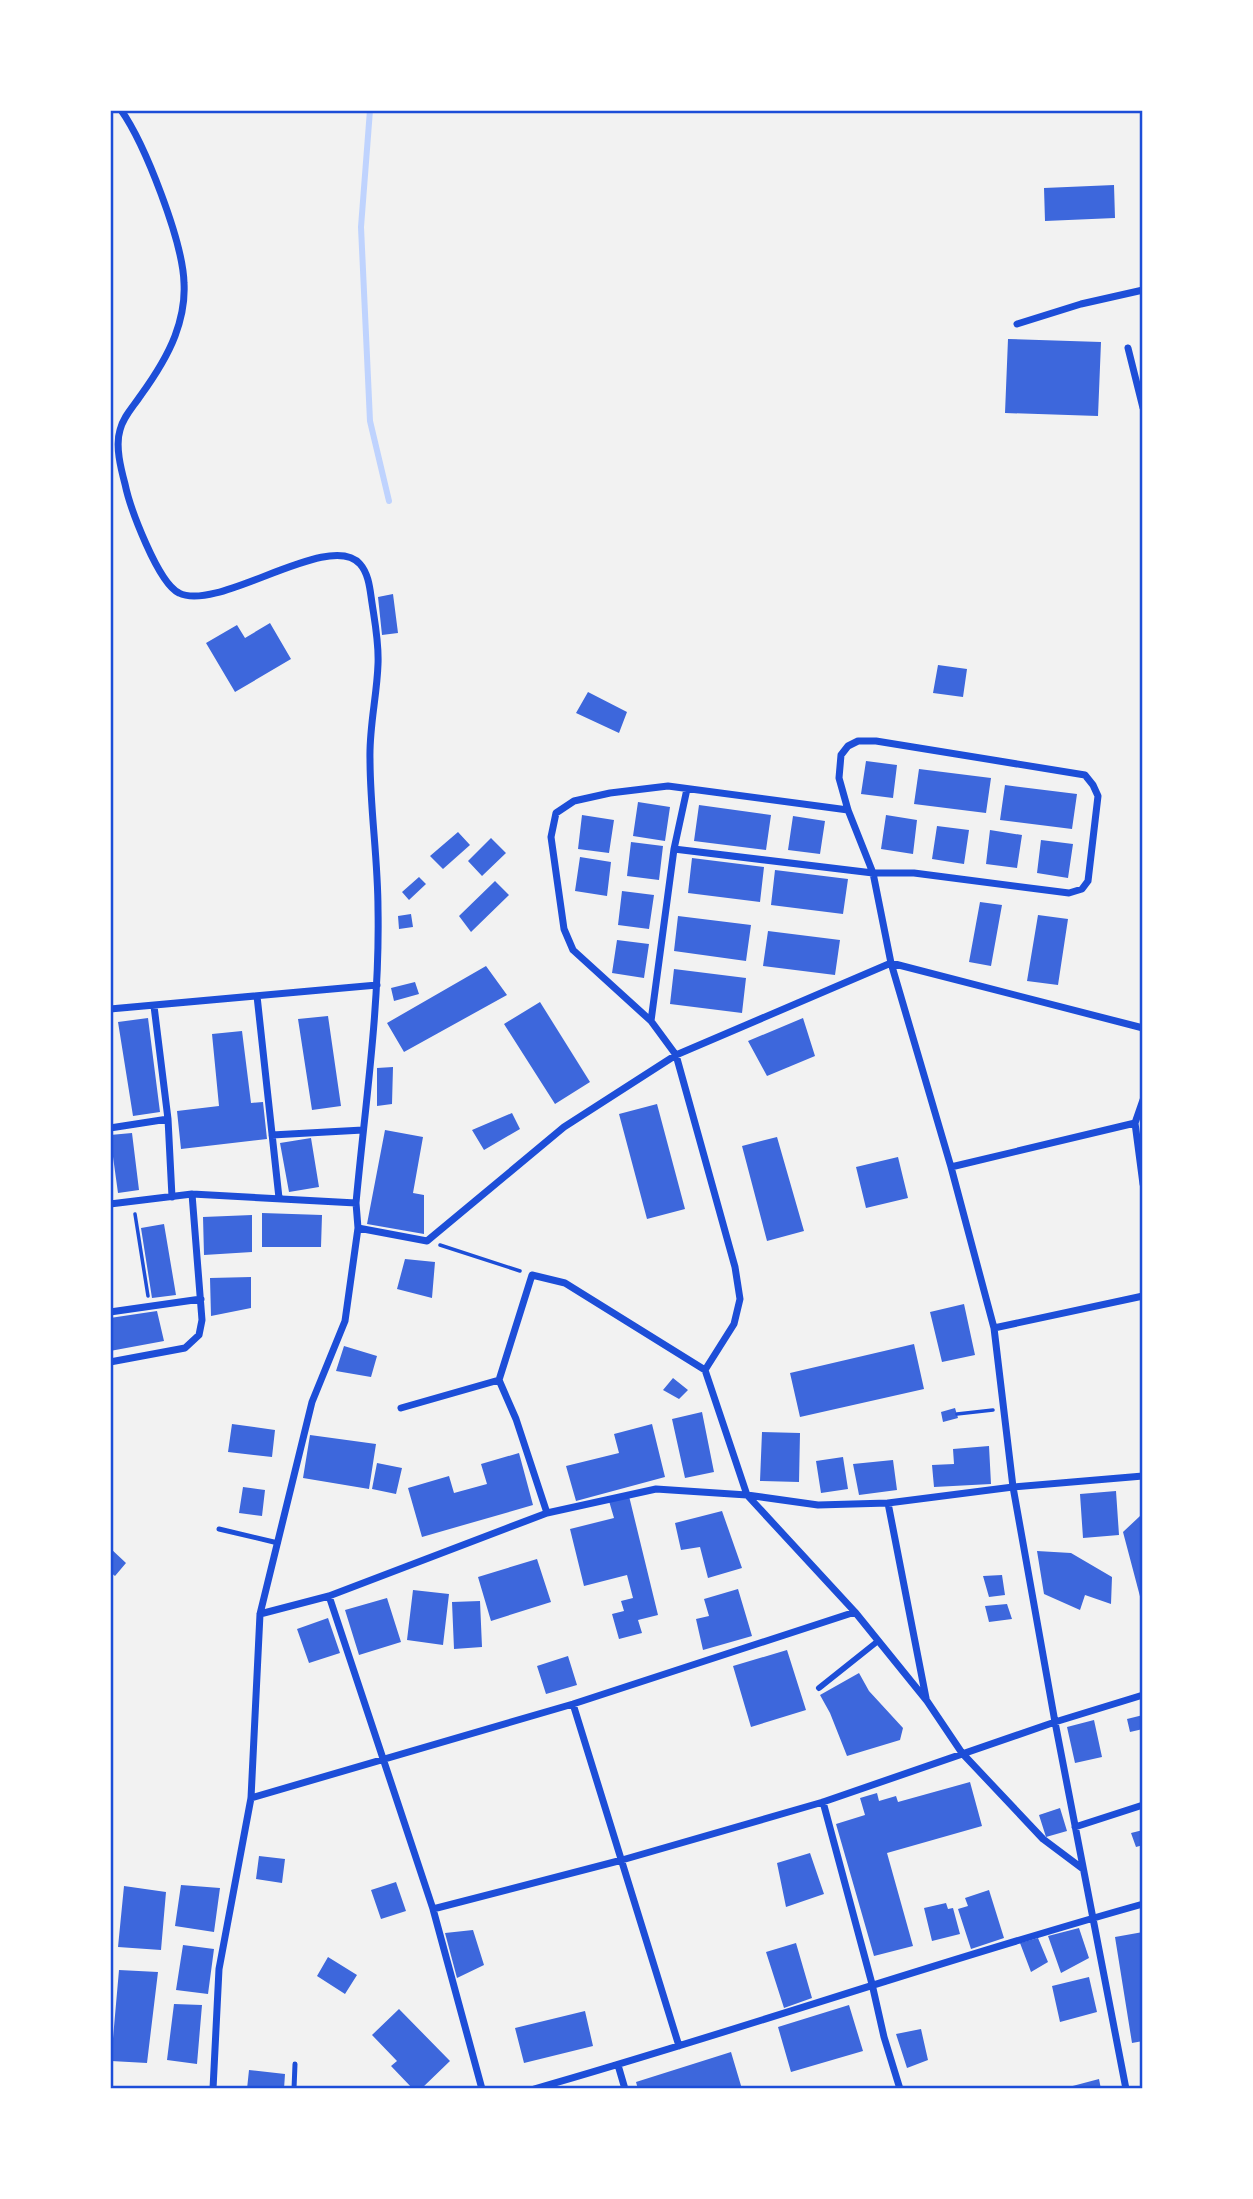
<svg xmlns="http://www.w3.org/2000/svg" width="1253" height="2199" font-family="Inter,sans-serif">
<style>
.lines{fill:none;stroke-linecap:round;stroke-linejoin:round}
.stream{stroke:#bfd3fe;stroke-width:6}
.building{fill:#3d67dc}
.path{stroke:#1d4ed8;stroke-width:3.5}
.service{stroke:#1d4ed8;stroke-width:5}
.pedestrian{stroke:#1d4ed8;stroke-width:6}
.minor{stroke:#1d4ed8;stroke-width:7}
.neatline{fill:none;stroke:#1d4ed8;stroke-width:2.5}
</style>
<rect width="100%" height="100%" fill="#f2f2f2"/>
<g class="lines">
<path class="stream" d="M370,110L361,227L370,421L389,501"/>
</g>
<path class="building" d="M1114,185L1115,218L1045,221L1044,188Z
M1008,339L1101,342L1098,416L1005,413Z
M393,594L398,633L382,635L378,597Z
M270,623L291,659L235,692L206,643L237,625L245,638Z
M938,665L967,669L963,697L933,693Z
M588,692L627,712L619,733L576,713Z
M866,761L897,765L893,798L861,794Z
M919,769L991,778L986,813L914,804Z
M1005,785L1077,794L1072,829L1000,820Z
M638,802L670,807L665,841L633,836Z
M699,805L771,815L766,850L694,841Z
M582,815L614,820L609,853L578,849Z
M886,815L917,820L913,854L881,849Z
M793,816L825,821L820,854L788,850Z
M937,826L969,830L964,864L932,859Z
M990,830L1022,835L1017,868L986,864Z
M458,832L470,845L443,869L430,856Z
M491,838L506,853L482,876L468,861Z
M1041,840L1073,844L1068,878L1037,873Z
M631,842L663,846L659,880L627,876Z
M580,857L611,862L607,896L575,891Z
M692,858L764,867L760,902L688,893Z
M775,870L848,879L843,914L771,905Z
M419,877L426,884L409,900L402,892Z
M495,881L509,895L471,932L459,916Z
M622,891L654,895L649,929L618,925Z
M980,902L1002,905L991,966L969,962Z
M411,914L413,927L399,929L398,916Z
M1038,915L1068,919L1058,985L1027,981Z
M678,916L751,925L746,961L674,951Z
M768,931L840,940L835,975L763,966Z
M617,940L649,944L644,978L612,973Z
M486,966L507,995L404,1052L387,1023Z
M674,969L746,978L742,1013L670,1004Z
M415,982L419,994L394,1001L391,988Z
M540,1002L590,1082L555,1104L504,1024Z
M328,1016L341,1106L312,1110L298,1019Z
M148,1018L160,1112L133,1116L118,1022Z
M803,1018L815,1056L767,1076L748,1041Z
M242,1031L251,1103L263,1102L267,1139L181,1149L177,1111L219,1106L212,1034Z
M393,1067L392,1104L377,1106V1068Z
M657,1104L685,1209L647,1219L619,1114Z
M512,1113L520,1129L484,1150L472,1130Z
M385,1130L423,1137L413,1193L424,1195V1234L367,1224Z
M132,1133L139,1190L118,1193L110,1135Z
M777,1137L804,1231L767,1241L742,1146Z
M311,1138L319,1187L289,1192L280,1143Z
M898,1157L908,1198L866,1208L856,1167Z
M262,1213L322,1215L321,1247H262Z
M252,1215V1252L204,1255L203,1217Z
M164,1224L176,1295L152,1298L141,1228Z
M405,1259L435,1262L432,1298L397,1289Z
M251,1277V1308L211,1316L210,1278Z
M964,1304L975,1355L942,1362L930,1312Z
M157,1311L164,1341L110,1351V1318Z
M914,1344L924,1389L800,1417L790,1373Z
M344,1346L377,1356L371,1377L336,1371Z
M673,1378L688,1390L679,1399L663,1390Z
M955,1408L958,1418L943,1422L941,1412Z
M702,1412L714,1472L685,1478L672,1419Z
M232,1424L275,1430L272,1457L228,1452Z
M652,1424L665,1477L576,1501L566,1466L619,1453L614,1434Z
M762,1432L800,1433L799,1482L760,1481Z
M310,1435L376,1444L369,1489L303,1478Z
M989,1446L991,1484L934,1487L932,1465L954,1464L953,1449Z
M519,1453L533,1505L422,1537L408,1488L449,1476L454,1493L487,1484L481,1464Z
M843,1457L848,1489L821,1493L816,1461Z
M893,1460L897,1490L859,1495L853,1464Z
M377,1463L402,1468L396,1494L372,1489Z
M243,1487L265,1490L262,1516L239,1513Z
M1116,1491L1119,1535L1083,1538L1080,1494Z
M629,1496L658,1615L638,1620L642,1633L619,1639L612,1614L624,1611L621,1601L633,1598L627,1575L584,1586L570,1529L614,1518L609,1501Z
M722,1511L742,1568L708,1578L700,1547L681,1550L675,1523Z
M1140,1516L1143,1518L1142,1604L1123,1532Z
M110,1548L126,1563L115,1576L110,1572Z
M1037,1551L1071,1553L1112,1577L1111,1604L1085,1595L1080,1610L1044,1594Z
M537,1559L551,1602L491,1621L478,1577Z
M1002,1575L1005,1595L989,1597L983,1576Z
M738,1589L752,1636L703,1650L696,1619L709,1616L704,1599Z
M413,1590L449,1594L443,1645L407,1640Z
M387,1598L401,1642L359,1655L345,1610Z
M480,1601L482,1647L454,1649L452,1602Z
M1007,1604L1012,1619L989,1622L985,1606Z
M328,1618L340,1653L309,1663L297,1629Z
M787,1650L806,1710L751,1727L733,1666Z
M568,1656L577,1685L546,1694L537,1666Z
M859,1673L869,1691L903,1728L900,1740L847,1756L830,1713L820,1695Z
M1143,1715V1729L1130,1732L1127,1719Z
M1094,1720L1102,1757L1075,1763L1067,1727Z
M970,1782L982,1826L887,1853L913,1946L874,1956L836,1824L865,1815L860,1798L877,1793L879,1801L896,1796L898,1802Z
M1060,1808L1067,1831L1046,1837L1039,1815Z
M1143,1830V1845L1136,1847L1131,1833Z
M810,1853L824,1894L786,1907L777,1863Z
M259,1856L285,1859L282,1883L256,1879Z
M396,1882L406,1911L381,1919L371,1890Z
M181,1885L220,1888L214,1932L175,1926Z
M124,1886L166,1892L161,1950L118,1947Z
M989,1890L1004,1938L971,1949L958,1909L968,1906L965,1898Z
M946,1903L948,1909L953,1908L960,1934L932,1941L924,1908Z
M1079,1928L1089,1958L1061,1973L1048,1936Z
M473,1930L484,1965L457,1978L445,1933Z
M1143,1932V2041L1132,2043L1115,1937Z
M1038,1938L1048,1962L1031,1972L1020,1943Z
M796,1943L812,1998L784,2008L766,1952Z
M183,1945L214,1949L208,1994L176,1990Z
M328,1957L357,1975L345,1994L317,1976Z
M119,1970L158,1972L147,2063L111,2061Z
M1089,1977L1097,2012L1060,2022L1052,1986Z
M174,2004L202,2005L197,2064L167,2060Z
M849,2005L863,2051L791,2072L778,2027Z
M399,2009L450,2061L421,2089H413L391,2066L397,2061L372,2035Z
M585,2011L593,2046L524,2063L515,2028Z
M921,2029L928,2060L907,2068L896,2034Z
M731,2052L742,2089H638L636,2082Z
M249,2070L285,2074L284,2089H247Z
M1099,2079L1101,2089H1065V2088Z"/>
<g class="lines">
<path class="path" d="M135,1214L148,1296
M440,1245L520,1271
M957,1414L993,1410"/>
<path class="service" d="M219,1529L278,1543
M294,2089L295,2064"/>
<path class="pedestrian" d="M819,1688L878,1641"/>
<path class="minor" d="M121,110C145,144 183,242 184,283C185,300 181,320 175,336C167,357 154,377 141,395C133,407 123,417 120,430C115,446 121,469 125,484C130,508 158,583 179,593C218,613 330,529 360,564C369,574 370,590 372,603C375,623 379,643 378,664C377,696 369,727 370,759C370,809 378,859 378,909C380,1007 365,1106 356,1203L358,1228L345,1321L312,1402L260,1614L251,1798L219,1969L213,2089
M1017,324L1081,304L1143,290
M1128,348L1143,408
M848,810L668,786L610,793L574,801L556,813L551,837L564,929L573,950L651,1021L674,849L873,873H914L1069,893L1082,889L1088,881L1098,796L1093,785L1085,775L876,741H858L848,746L841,755L839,778L848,810L873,873L891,963L951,1167L994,1328L1013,1487L1055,1722L1126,2089
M674,849L687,789
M257,996L279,1198
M154,1006L168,1119L172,1197
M110,1009L377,985
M651,1021L676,1055L735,1267L740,1299L734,1324L705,1370L747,1495L855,1612L927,1701L962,1753L1043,1839L1083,1869
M1143,1100L1135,1123L1143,1184
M110,1128L168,1119
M272,1135L363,1130
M951,1167L1135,1123
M110,1204L192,1194L356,1203
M358,1228L427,1241L564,1127L676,1055L891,963L1143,1028
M110,1312L201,1299
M994,1328L1143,1296
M110,1362L185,1348L199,1335L202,1320L192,1194
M499,1380L532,1275L565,1283L705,1370
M499,1380L516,1419L547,1513
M401,1408L499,1380
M888,1503L926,1698
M329,1596L433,1909L482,2089
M260,1614L329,1596L547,1513L656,1489L747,1495L818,1505L888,1503L1013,1487L1143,1476
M573,1704L679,2046
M251,1798L573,1704L855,1612
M823,1802L872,1984L884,2037L900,2089
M1075,1827L1143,1805
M433,1909L622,1860L823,1802L1055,1722L1143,1695
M618,2065L625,2089
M534,2089C738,2031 938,1961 1143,1904"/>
</g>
<rect width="1253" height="2199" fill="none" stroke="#ffffff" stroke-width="224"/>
<rect x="112" y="112" width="1029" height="1975" class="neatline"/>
</svg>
